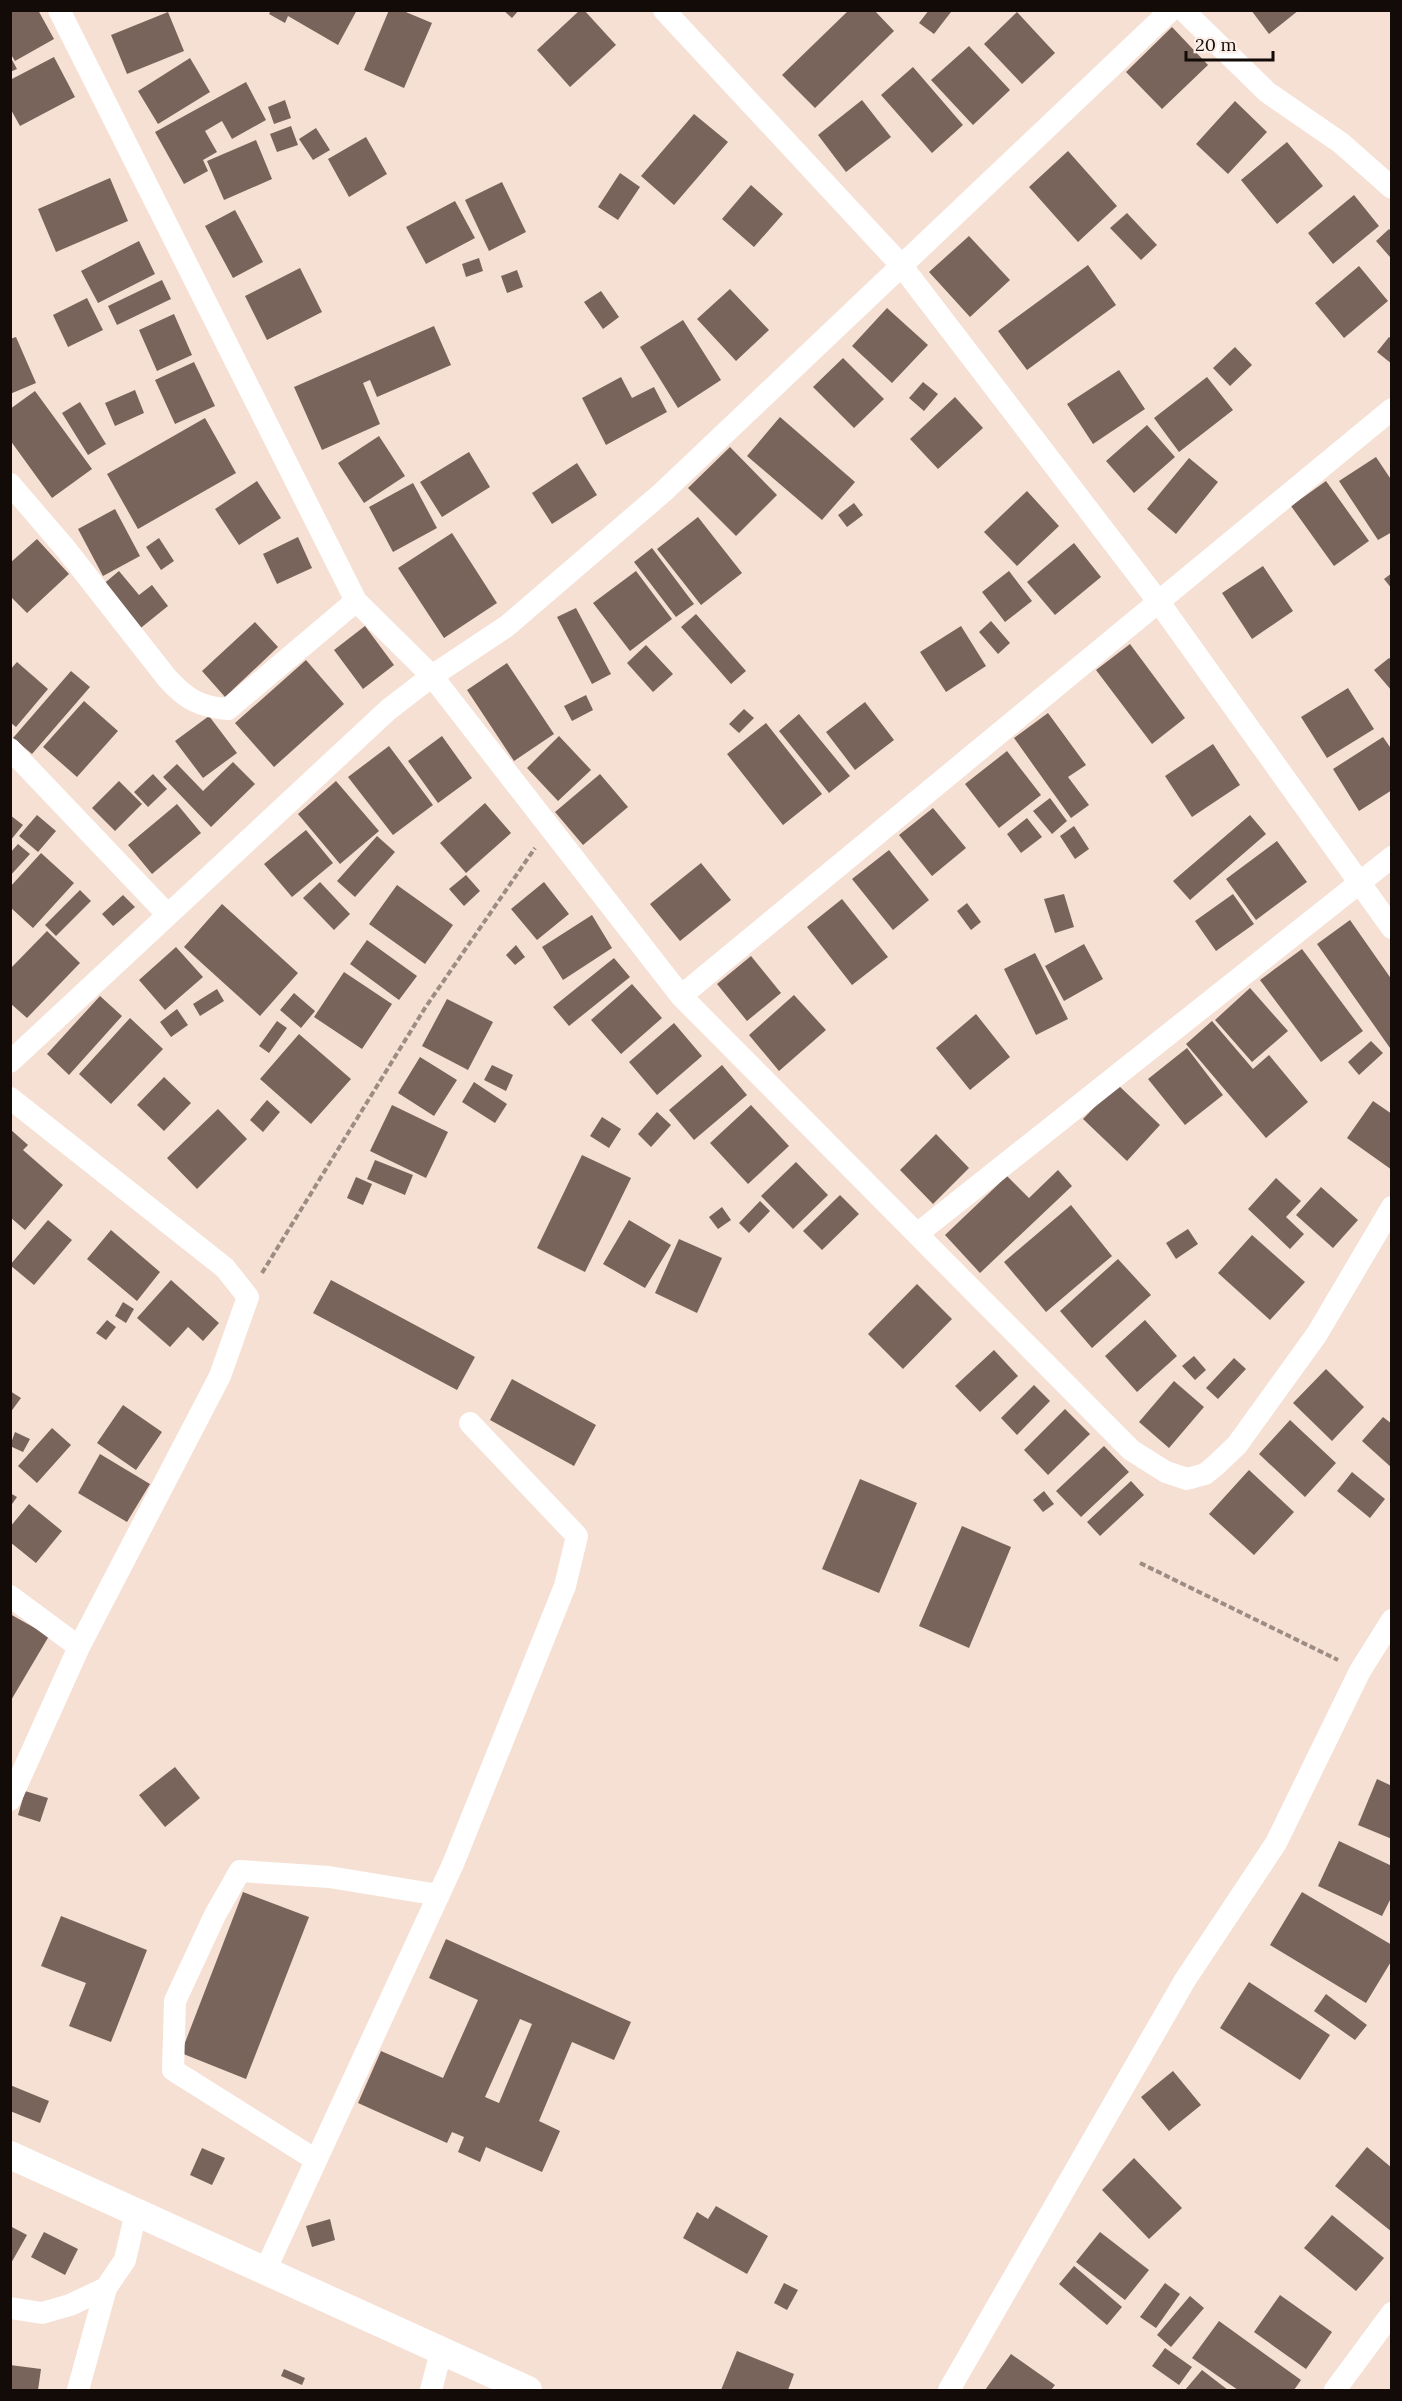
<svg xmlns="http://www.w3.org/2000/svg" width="1402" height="2401" font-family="Lora,serif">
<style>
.building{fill:#78645a;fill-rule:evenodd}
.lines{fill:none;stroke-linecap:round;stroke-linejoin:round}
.path{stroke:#9c8c83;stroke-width:4;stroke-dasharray:6 3;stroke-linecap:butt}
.minor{stroke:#fff;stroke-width:22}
.tertiary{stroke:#fff;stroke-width:28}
</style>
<rect width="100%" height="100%" fill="#f6dfd3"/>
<path class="building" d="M10,10H38L54,39L15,61L10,53Z
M271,10H357L338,45L288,16L285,23L269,14Z
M389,10H401L432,23L404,88L364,70Z
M503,10H519L512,18Z
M580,10H584L616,45L570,87L537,50Z
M849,10H874L894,31L815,108L782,75Z
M929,10L951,12L934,34L919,23Z
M1251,10H1299L1269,34Z
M168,12L184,51L127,74L111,35Z
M1017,12L1055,53L1022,84L984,44Z
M1172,27L1208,65L1162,109L1126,72Z
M969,46L1010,90L973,125L931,80Z
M10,56L17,69L10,72Z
M54,57L75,97L20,126L10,108V80Z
M190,58L210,92L158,124L138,91Z
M913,67L963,125L932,153L881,95Z
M246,82L266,120L232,139L222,121L205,131L217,152L203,160L208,171L184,184L155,132Z
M285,100L291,118L274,124L268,107Z
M862,100L891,137L846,172L818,135Z
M1235,101L1267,132L1228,174L1196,144Z
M694,114L728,142L674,205L641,176Z
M291,126L298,145L277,152L270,134Z
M316,128L330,150L313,160L299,139Z
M366,137L387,174L349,197L328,159Z
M256,140L272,179L224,200L207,161Z
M1287,142L1323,186L1277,224L1241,180Z
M1068,151L1117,206L1078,242L1029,187Z
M620,173L640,187L618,220L598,207Z
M110,178L128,221L56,252L38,209Z
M502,182L526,232L489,251L465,200Z
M751,185L783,214L754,247L722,219Z
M1354,195L1379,226L1333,264L1308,233Z
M455,201L475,238L426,264L406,227Z
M235,210L263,262L233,278L205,226Z
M1127,213L1157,245L1141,260L1110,228Z
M1389,229L1392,232L1390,257L1376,241Z
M969,236L1010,280L970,317L929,272Z
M139,241L155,274L98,303L81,271Z
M479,258L483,271L466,277L462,264Z
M1088,265L1116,305L1027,370L998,331Z
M1359,266L1388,301L1344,338L1315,303Z
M300,268L322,312L267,340L245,296Z
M517,270L523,287L507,293L501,276Z
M162,280L171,299L117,325L108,306Z
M730,289L769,330L736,361L697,319Z
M601,291L619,317L603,329L584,302Z
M87,298L103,330L68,347L53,315Z
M887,308L928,345L892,383L852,346Z
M174,314L192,355L157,371L139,330Z
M683,320L721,380L678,408L640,347Z
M434,326L451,365L377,397L370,380L363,383L380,424L322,450L294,387Z
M16,337L36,383L10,394V339Z
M1389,337L1392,339V364L1377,352Z
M1235,347L1252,365L1230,386L1213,368Z
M843,358L884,399L854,428L813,387Z
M194,362L215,406L175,424L155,380Z
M1119,370L1145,409L1093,444L1067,404Z
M621,377L632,398L654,387L667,412L606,445L582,398Z
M1207,377L1233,410L1179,452L1154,418Z
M923,382L938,394L924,411L909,398Z
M135,390L144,413L115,426L105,403Z
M35,391L92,469L52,498L10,440V409Z
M955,397L983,428L938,469L910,439Z
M80,402L106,444L88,455L62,413Z
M780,417L855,482L822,520L747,456Z
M205,418L236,473L138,529L107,474Z
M1147,425L1175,457L1134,493L1106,461Z
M379,436L405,476L364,503L338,463Z
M730,447L777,495L736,536L688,488Z
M469,452L490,487L442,517L420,482Z
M1376,457L1392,481V532L1378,540L1339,481Z
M1189,458L1218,482L1176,534L1147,509Z
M577,463L597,495L552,524L532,493Z
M257,481L281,518L239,545L215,509Z
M1326,481L1369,541L1334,566L1291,506Z
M413,483L437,528L393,552L369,507Z
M1027,491L1059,526L1017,566L984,532Z
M854,503L863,515L847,527L838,515Z
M115,509L140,556L103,576L78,529Z
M698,517L742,573L701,605L657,549Z
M452,533L497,603L444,638L398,568Z
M298,537L312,568L277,584L263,554Z
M159,538L174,561L161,570L146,547Z
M37,539L69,574L27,613L10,596V563Z
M1074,543L1101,577L1055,615L1027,582Z
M652,548L694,604L676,617L634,562Z
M1263,566L1293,611L1252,639L1222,593Z
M119,571L139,595L152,585L168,606L137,631L101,586Z
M636,571L672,619L630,651L593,603Z
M1009,571L1032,601L1005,622L982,592Z
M1392,573V589L1384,579Z
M576,608L611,674L592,684L557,617Z
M696,614L746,671L731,684L681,627Z
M991,621L1010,643L998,654L979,632Z
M255,622L278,647L225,697L202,671Z
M365,626L394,665L363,689L334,650Z
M961,626L986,666L946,692L920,652Z
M1130,644L1185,718L1152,744L1096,670Z
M646,645L673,674L653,692L627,663Z
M1389,658L1392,660V691L1374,670Z
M306,660L344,704L274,767L235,723Z
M17,662L48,689L16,727L10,722V670Z
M507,663L554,734L514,761L467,690Z
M71,671L90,687L32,754L13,738Z
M1348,688L1374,729L1327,758L1301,717Z
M586,695L593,710L572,721L564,706Z
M84,701L118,731L77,777L43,747Z
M865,702L894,740L855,770L826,732Z
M744,709L754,718L739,733L729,724Z
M1048,713L1086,765L1068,777L1089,805L1071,818L1014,738Z
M799,714L850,776L829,793L779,731Z
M209,716L237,753L203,778L175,741Z
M766,723L822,794L783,825L727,754Z
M442,736L472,778L438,803L408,761Z
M559,736L591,770L558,801L527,768Z
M1383,737L1392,750V790L1359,811L1333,769Z
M1213,744L1240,785L1192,817L1165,776Z
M389,746L433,805L393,835L348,777Z
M1007,751L1041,795L999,828L965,784Z
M233,762L255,784L211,827L163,777L177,764L203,791Z
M153,774L167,789L148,807L134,792Z
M600,774L628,807L583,845L555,812Z
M119,781L142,804L115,831L92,808Z
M336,781L379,831L340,864L298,814Z
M1050,798L1067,821L1052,834L1033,811Z
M485,803L511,833L466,873L440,843Z
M177,804L201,833L152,874L128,845Z
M933,808L966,848L932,876L899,835Z
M10,815L23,825L10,841Z
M37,815L56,831L38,852L19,836Z
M1250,815L1266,834L1190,900L1173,881Z
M1027,818L1042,837L1021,853L1007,834Z
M1074,826L1089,849L1075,859L1060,836Z
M306,830L333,863L292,897L264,864Z
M377,836L395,852L355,897L337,881Z
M1277,841L1307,882L1256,920L1226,879Z
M18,844L30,854L10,876V853Z
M889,850L929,900L893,930L852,879Z
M41,853L74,883L33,928L10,907V887Z
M701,863L731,900L680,941L650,904Z
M466,875L480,891L464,906L449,889Z
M320,882L350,914L334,930L303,898Z
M544,882L569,914L537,940L511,909Z
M397,885L453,925L425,964L369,924Z
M80,890L91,901L56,936L45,925Z
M1064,894L1074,927L1055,933L1044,899Z
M1233,894L1254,924L1216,951L1195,921Z
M123,895L135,907L113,926L102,914Z
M842,899L888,957L852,985L807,927Z
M967,903L981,922L971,930L957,911Z
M222,904L298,973L260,1016L184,947Z
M592,915L612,948L563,980L542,947Z
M1350,920L1392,980L1390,1048L1317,944Z
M47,931L80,963L27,1018L10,1003V969Z
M367,940L417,976L399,1000L350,964Z
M1084,944L1103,979L1064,1001L1045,966Z
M516,945L525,957L515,965L506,955Z
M176,947L203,977L165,1010L139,980Z
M1302,949L1363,1031L1321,1062L1260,980Z
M1035,953L1068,1019L1036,1035L1004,969Z
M751,956L781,993L747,1021L717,984Z
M614,958L630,977L569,1026L553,1007Z
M344,972L392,1004L362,1049L314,1017Z
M632,984L662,1018L621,1054L591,1020Z
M1250,988L1288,1031L1252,1062L1215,1020Z
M217,989L224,1001L200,1016L193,1004Z
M294,993L315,1011L301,1028L280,1010Z
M794,995L826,1030L779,1071L749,1035Z
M100,996L122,1016L69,1075L47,1054Z
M447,999L493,1022L468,1070L422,1046Z
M177,1009L188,1025L171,1037L160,1022Z
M976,1014L1010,1057L970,1090L936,1048Z
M130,1018L163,1049L111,1104L79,1074Z
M277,1021L287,1028L269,1053L259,1046Z
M1212,1021L1253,1069L1269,1055L1308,1102L1266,1138L1186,1044Z
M674,1023L702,1056L657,1095L629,1062Z
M299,1034L351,1079L311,1124L260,1079Z
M1371,1041L1383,1053L1359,1075L1348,1062Z
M1187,1048L1223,1095L1185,1125L1148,1079Z
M420,1057L457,1080L434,1116L398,1093Z
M492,1065L513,1075L506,1091L484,1080Z
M722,1065L747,1095L694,1140L669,1110Z
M164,1077L191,1103L164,1131L137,1105Z
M474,1082L507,1104L495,1123L462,1102Z
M1117,1084L1160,1125L1127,1161L1083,1119Z
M267,1100L280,1112L263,1132L250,1120Z
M1373,1101L1392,1114V1170L1347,1138Z
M392,1105L448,1132L426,1178L370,1151Z
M751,1105L789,1146L748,1184L710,1143Z
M218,1109L247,1139L197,1189L167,1158Z
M657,1112L671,1125L651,1147L638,1134Z
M602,1117L621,1129L609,1148L590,1136Z
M10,1129L28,1145L23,1150L63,1185L25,1230L10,1217Z
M936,1134L969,1168L933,1204L900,1170Z
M582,1155L631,1178L585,1272L537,1248Z
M375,1160L413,1175L405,1195L367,1179Z
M796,1162L828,1195L793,1229L761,1196Z
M1058,1170L1072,1186L980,1273L945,1235L1007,1176L1029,1198Z
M356,1177L372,1184L363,1205L347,1198Z
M1276,1178L1301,1201L1286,1217L1304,1234L1290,1249L1248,1209Z
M1321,1187L1358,1220L1333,1248L1296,1215Z
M840,1195L859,1214L822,1250L803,1231Z
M760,1201L770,1211L749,1233L739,1223Z
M1071,1205L1112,1256L1046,1312L1004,1262Z
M722,1207L731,1220L718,1229L709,1217Z
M48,1220L72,1240L34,1285L10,1265Z
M629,1220L671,1245L645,1288L603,1264Z
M1188,1229L1198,1244L1176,1259L1166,1243Z
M111,1230L160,1272L137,1301L87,1259Z
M1252,1235L1305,1282L1270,1320L1218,1273Z
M679,1239L722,1258L697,1313L655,1293Z
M1118,1259L1151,1295L1092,1348L1060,1311Z
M171,1280L219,1323L203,1341L188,1327L170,1347L137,1318Z
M331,1280L475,1357L457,1390L313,1313Z
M917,1284L952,1319L903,1369L868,1334Z
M123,1302L134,1309L126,1323L115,1316Z
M107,1320L116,1327L106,1340L96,1333Z
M1145,1320L1177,1356L1137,1392L1105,1356Z
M994,1350L1018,1376L980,1412L955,1386Z
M1194,1356L1206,1370L1195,1380L1182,1366Z
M1234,1358L1246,1369L1218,1399L1206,1388Z
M1326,1369L1364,1407L1332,1441L1293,1403Z
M512,1379L596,1425L574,1466L490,1420Z
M1174,1381L1204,1407L1169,1448L1139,1422Z
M1034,1385L1050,1401L1017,1435L1001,1418Z
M10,1391L21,1398L10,1413Z
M123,1405L162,1432L136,1470L97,1443Z
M1065,1409L1090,1434L1048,1475L1024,1450Z
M1383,1417L1392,1424V1468L1362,1441Z
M1290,1420L1336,1463L1305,1497L1259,1454Z
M52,1428L71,1445L37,1483L18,1466Z
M15,1432L30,1439L23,1452L10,1446Z
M1104,1446L1129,1472L1081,1517L1056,1491Z
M100,1454L150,1484L127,1522L78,1493Z
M1249,1470L1294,1512L1254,1555L1209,1514Z
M1352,1472L1385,1499L1370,1518L1337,1491Z
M860,1479L917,1503L879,1593L822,1569Z
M1131,1481L1144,1495L1100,1536L1087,1522Z
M1044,1491L1054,1504L1043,1512L1033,1500Z
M10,1493L17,1497L10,1507Z
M29,1504L62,1531L36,1563L10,1542V1527Z
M962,1526L1011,1547L969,1648L919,1626Z
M10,1614L49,1636L10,1702Z
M175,1767L200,1798L165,1827L139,1795Z
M1377,1779L1392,1786V1839L1358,1825Z
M25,1791L48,1798L40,1822L18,1815Z
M1339,1841L1392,1866V1896L1382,1916L1318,1886Z
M243,1892L309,1917L246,2079L181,2053Z
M1302,1892L1392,1945V1960L1366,2003L1270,1945Z
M61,1916L147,1950L111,2042L69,2026L86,1983L41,1966Z
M446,1939L631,2022L614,2060L572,2042L539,2121L560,2131L542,2172L486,2147L480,2162L458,2152L464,2137L452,2132L447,2143L358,2103L381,2051L443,2078L478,2000L429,1978ZM520,2019L532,2024L499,2103L485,2097Z
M1249,1982L1330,2035L1300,2080L1220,2028Z
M1326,1994L1367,2025L1355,2040L1314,2011Z
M1173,2071L1201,2105L1169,2131L1141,2097Z
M10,2085L49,2101L40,2123L10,2111Z
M1367,2147L1392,2168V2232L1335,2186Z
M202,2148L225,2158L212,2185L190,2175Z
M1134,2158L1182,2208L1149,2239L1102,2190Z
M716,2206L768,2236L747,2274L683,2238L697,2212L708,2219Z
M1332,2215L1384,2258L1356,2291L1304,2248Z
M330,2219L335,2240L312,2247L306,2226Z
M10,2226L27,2235L10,2265Z
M44,2232L78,2249L65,2275L31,2257Z
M1100,2232L1149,2270L1125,2300L1076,2262Z
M1074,2266L1122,2307L1107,2325L1059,2284Z
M784,2283L798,2290L787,2310L774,2303Z
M1165,2283L1180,2294L1156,2328L1140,2317Z
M1280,2295L1332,2332L1306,2369L1254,2332Z
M1190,2296L1204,2308L1171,2347L1157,2335Z
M1219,2321L1301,2380L1294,2390H1238L1192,2358Z
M1165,2348L1192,2367L1179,2385L1152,2366Z
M737,2351L794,2374L788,2390H721Z
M1011,2354L1055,2385L1051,2390H985Z
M10,2365L41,2369L38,2390H10Z
M284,2369L305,2378L302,2385L281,2376Z
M1202,2370L1228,2390H1185Z"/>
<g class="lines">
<path class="path" d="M262,1273L425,1008L535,848
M1140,1563L1338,1660"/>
<path class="minor" d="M59,10L356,601L432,676L681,996L1131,1450L1166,1472L1187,1479L1205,1474L1216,1465L1237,1445L1317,1334L1392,1207
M664,10L901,265L1158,601L1392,928
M1183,10L1267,92L1341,143L1392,188
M10,484L65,548L167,678C186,699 199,707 228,709L356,601
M10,749L168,915
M681,996L1392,409
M10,1062L388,710L432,676L507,626L663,492L1171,10
M10,1098L225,1268L248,1297L220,1376L79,1647L10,1800
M917,1234L1392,857
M10,1596L79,1647
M316,2160L173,2070L175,2001L215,1915L240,1871L329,1877L439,1895
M265,2271L453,1864L565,1586L577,1536L470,1423
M10,2308L42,2313L70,2305L106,2288L125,2260L136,2212
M78,2390L106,2288
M431,2390L441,2352
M949,2390L1185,1980L1276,1843L1360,1671L1392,1620
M1335,2390L1392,2313"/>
<path class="tertiary" d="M10,2155L528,2390"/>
</g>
<rect width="1402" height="2401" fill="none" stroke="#120b07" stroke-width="24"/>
<path d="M1186 51v9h87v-9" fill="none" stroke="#120b07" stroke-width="3"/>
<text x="1195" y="51" font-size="18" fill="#120b07" stroke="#fceee7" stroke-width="4.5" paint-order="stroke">20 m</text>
</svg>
